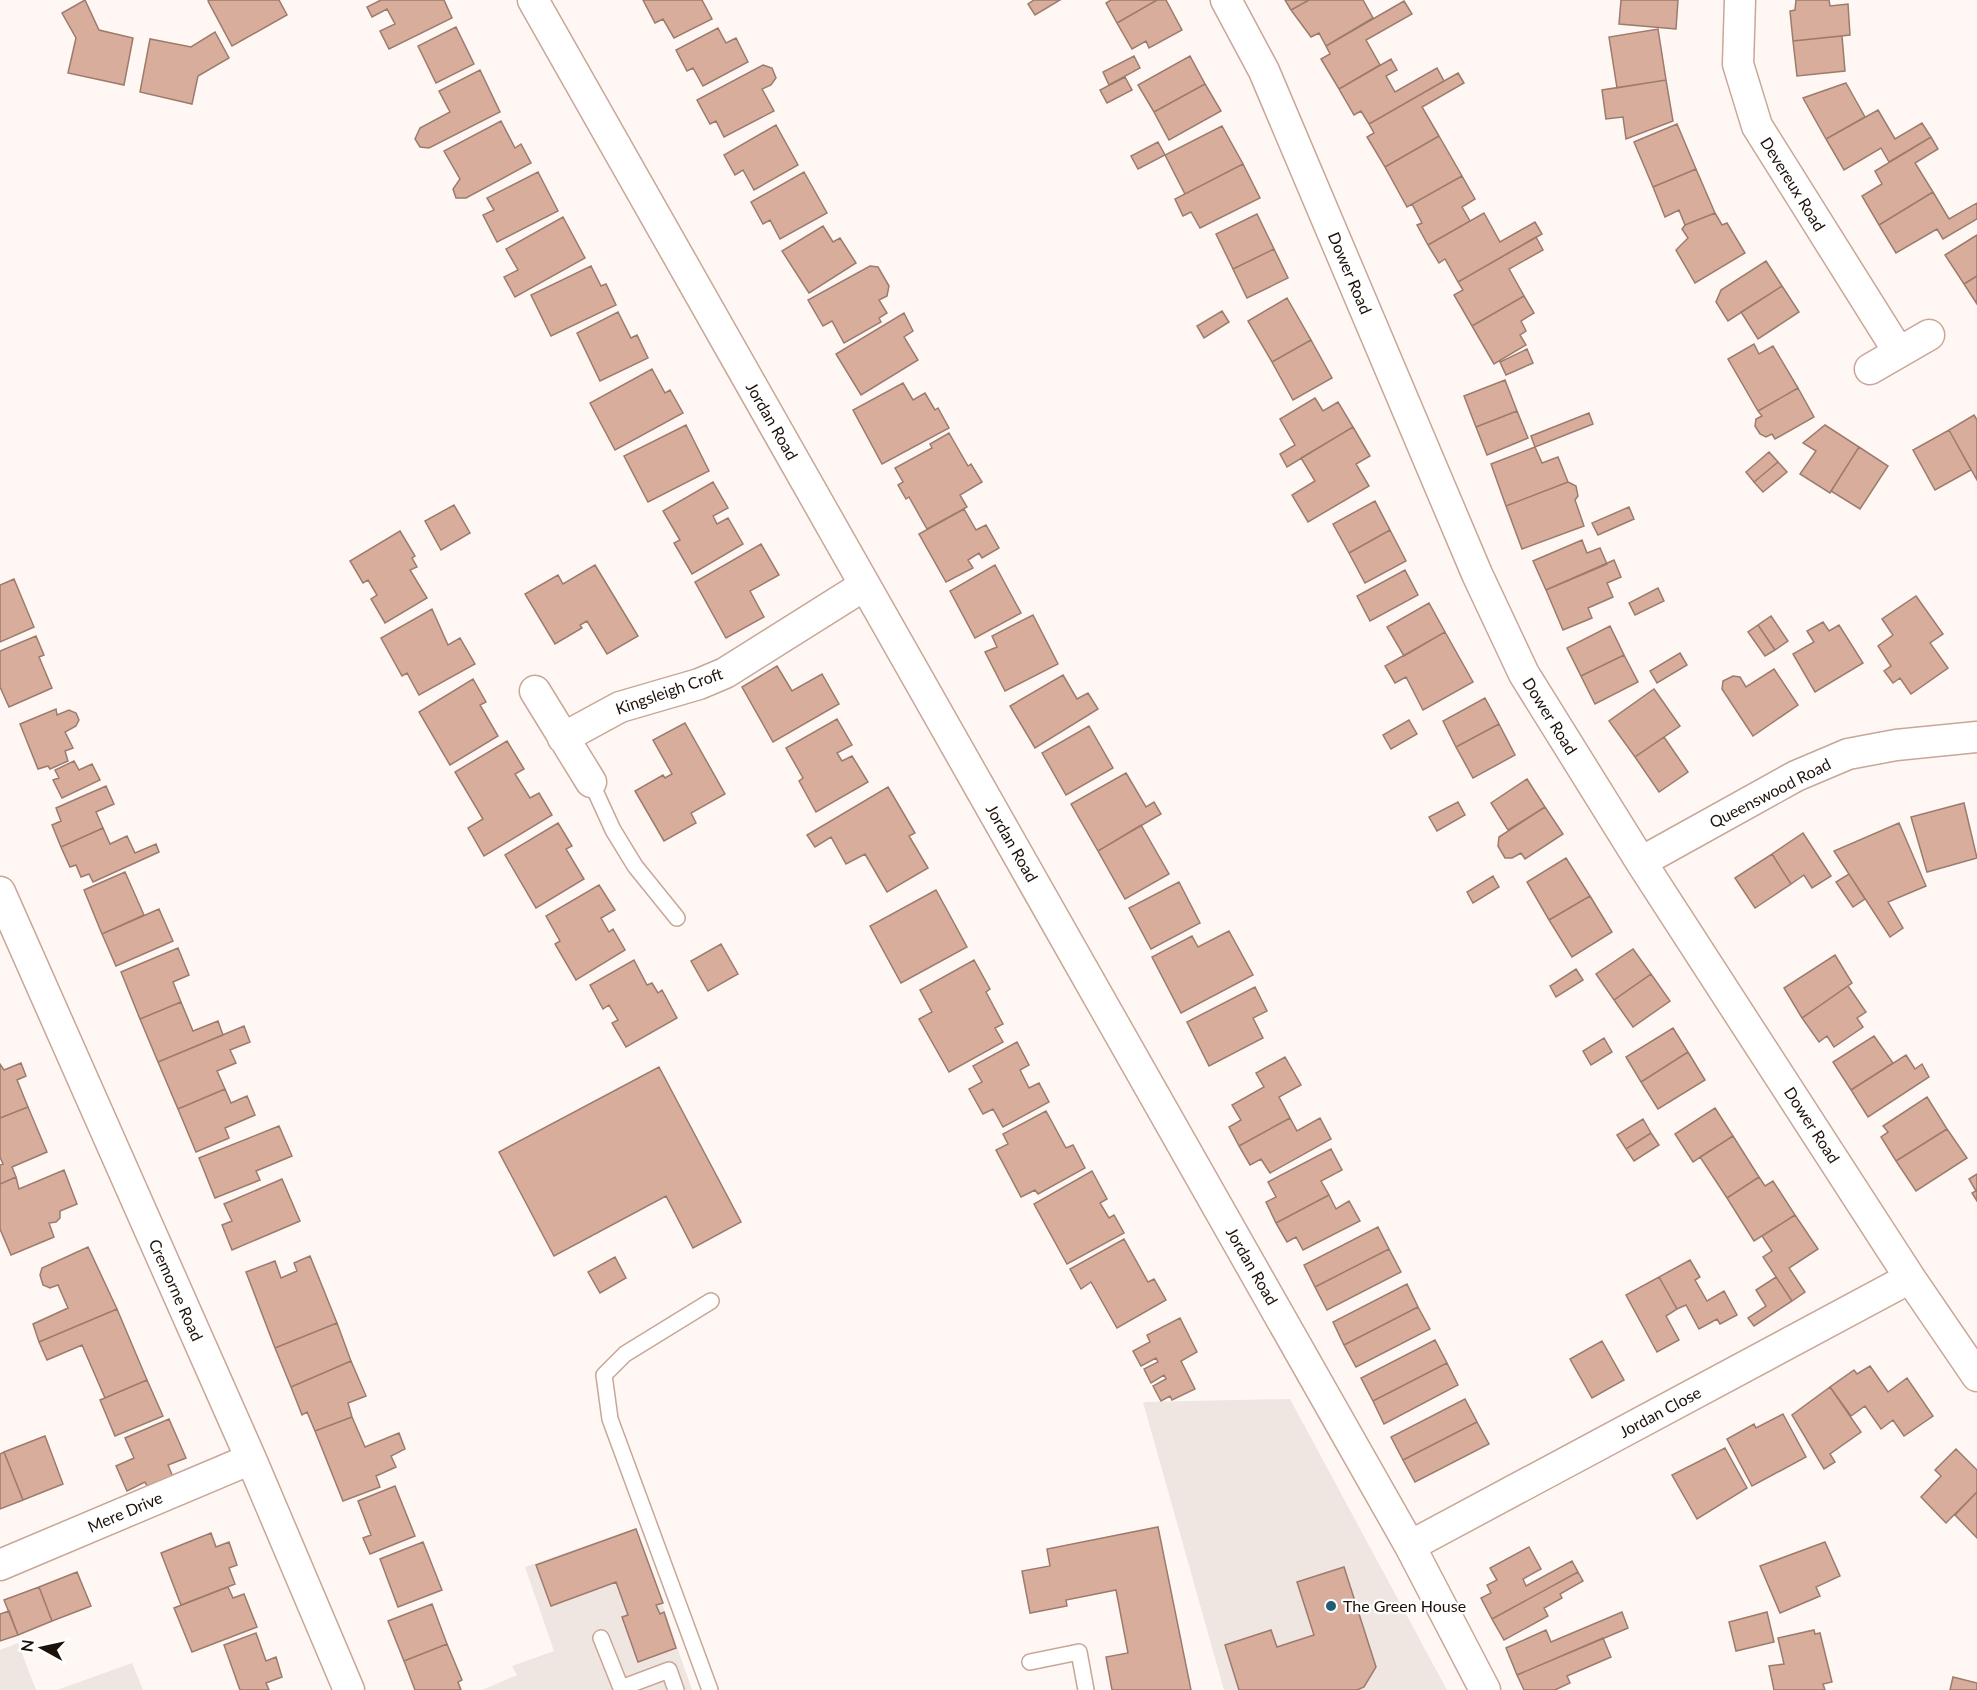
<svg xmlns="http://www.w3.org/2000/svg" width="1977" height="1690" font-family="Lato,sans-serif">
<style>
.built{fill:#efe6e2}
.building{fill:#d9ad9b;stroke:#9c7b6d;stroke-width:1.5}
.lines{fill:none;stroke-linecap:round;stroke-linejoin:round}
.lane-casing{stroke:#c9a697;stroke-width:18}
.street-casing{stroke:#c9a697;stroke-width:33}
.lane{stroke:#fff;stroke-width:15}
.street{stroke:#fff;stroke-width:30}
.poi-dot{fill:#225d76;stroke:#fff;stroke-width:2}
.labels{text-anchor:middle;stroke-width:4.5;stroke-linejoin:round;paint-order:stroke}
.street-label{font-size:16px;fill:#1d110b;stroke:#fff}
.poi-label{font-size:16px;fill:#1d110b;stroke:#fff;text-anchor:start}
</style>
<rect width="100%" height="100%" fill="#fef7f4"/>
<path class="built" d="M1290,1399L1447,1690H1224L1143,1402Z
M636,1528L692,1690H482L517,1675L512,1666L554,1651L525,1567Z
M18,1643L36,1690H0V1650Z
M132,1663L143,1690H57Z"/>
<path class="building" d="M85,0L99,30L133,38L124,85L68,73L76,38L62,13Z
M210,0H279L287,15L232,46L208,1Z
M381,0H444L452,18L389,49L380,31L395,24L387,9L372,17L367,7Z
M643,0H702L712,19L674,38L663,19L655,23Z
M1034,0H1060L1035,15L1028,4Z
M1111,0H1157L1117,23L1106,3Z
M1157,0H1166L1182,30L1149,48L1146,41L1132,49L1117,23Z
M1285,0H1309L1291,10Z
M1309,0H1363L1373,18L1326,46L1319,33L1311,37L1291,10Z
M1621,0H1678L1676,29L1619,24Z
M1796,0H1829L1830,6L1848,4L1850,35L1793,41L1790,11L1795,10Z
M1404,1L1412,14L1366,40L1380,65L1339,89L1321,59L1330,54L1326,46Z
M456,27L474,64L436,83L418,46Z
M718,28L726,43L736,38L748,62L703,86L693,68L687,71L676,50Z
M1658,29L1666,80L1617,88L1609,37Z
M215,32L229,58L198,76L192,104L140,92L150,39L191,47Z
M1842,36L1845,71L1797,76L1793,41Z
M1134,56L1140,68L1109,85L1103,72Z
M1190,56L1205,84L1154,112L1138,85Z
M1391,59L1397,70L1386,76L1395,92L1437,68L1444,81L1369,124L1361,111L1354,115L1339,89Z
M763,65L772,68L776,78L771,85L762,89L774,111L724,137L716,121L710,124L697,100Z
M480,70L500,112L429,148L420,147L415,139L420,128L450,112L439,91Z
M1458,73L1464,83L1422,107L1439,136L1385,167L1367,137L1374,133L1369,124Z
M1125,77L1132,90L1107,103L1100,90Z
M1666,80L1673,121L1626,139L1623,117L1606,119L1602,90Z
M1846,83L1865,117L1826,139L1803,98Z
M1205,84L1221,111L1169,140L1154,112Z
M1878,110L1895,139L1922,123L1931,137L1889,162L1881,148L1844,170L1826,139Z
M501,121L515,148L521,144L531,163L466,198H456L453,189L460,179L444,151Z
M1677,124L1696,169L1653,187L1634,142Z
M776,125L798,165L754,190L743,170L735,175L724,155Z
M1222,126L1243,164L1185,194L1165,155Z
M1439,136L1462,176L1407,207L1385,167Z
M1931,137L1938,149L1915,163L1933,192L1879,225L1862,196L1882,184L1875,171Z
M1158,142L1165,155L1138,169L1131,156Z
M1243,164L1260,198L1200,228L1191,212L1183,216L1175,199Z
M1696,169L1715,213L1685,225L1679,210L1665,217L1653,187Z
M538,172L558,211L497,242L483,215L494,210L487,198Z
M804,172L827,213L780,239L770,220L763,224L751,202Z
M1462,176L1475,199L1462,207L1470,221L1428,245L1417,225L1422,223L1412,204Z
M1933,192L1949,219L1977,203V219L1943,239L1937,229L1896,253L1879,225Z
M1484,213L1500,242L1535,222L1542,234L1458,282L1445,259L1439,263L1428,245Z
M1715,213L1722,225L1727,223L1745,253L1695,283L1676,250L1688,238L1682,229L1685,225Z
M1257,214L1274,249L1233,269L1216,234Z
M563,217L585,258L515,297L504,277L518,270L506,249Z
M823,226L833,242L840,238L856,263L809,293L782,251Z
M1977,235V276L1964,284L1945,255Z
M1536,237L1543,250L1509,269L1524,296L1472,326L1454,295L1463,290L1458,282Z
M1274,249L1288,278L1247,298L1233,269Z
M1766,261L1782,286L1728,321L1716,302L1721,290Z
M591,266L601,286L606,284L616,305L551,336L531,295Z
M870,266L878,267L889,286L887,296L879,300L887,313L879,318L881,322L844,343L832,321L823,326L808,300Z
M1977,276V304L1964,284Z
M1782,286L1799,312L1758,339L1741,312Z
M1524,296L1534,313L1521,321L1526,331L1520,335L1526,345L1494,364L1472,326Z
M1287,298L1311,340L1272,362L1248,321Z
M1222,311L1229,322L1204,338L1197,326Z
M618,312L631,338L637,335L648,358L600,381L577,333Z
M904,313L913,331L904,337L918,360L861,395L836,354Z
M1311,340L1332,378L1293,400L1272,362Z
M1754,344L1759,354L1773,346L1798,388L1758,411L1728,359Z
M1527,349L1533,363L1506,375L1500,362Z
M652,369L665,393L670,390L683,413L615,450L590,403Z
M1505,380L1517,411L1476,427L1464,396Z
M903,383L913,400L925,393L935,410L938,408L949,428L882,464L853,410Z
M1798,388L1814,417L1775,439L1772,434L1766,437L1760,434L1755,426L1756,419L1762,416L1758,411Z
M1315,398L1323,411L1338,402L1353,427L1287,467L1280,454L1295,445L1280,419Z
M1517,411L1528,438L1487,455L1476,427Z
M1589,413L1593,424L1535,447L1531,436Z
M1974,415L1977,420V480L1949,430Z
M686,425L709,471L648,502L624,456Z
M1825,425L1859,447L1830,493L1800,474L1816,451L1803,443Z
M1353,427L1370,456L1356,464L1369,486L1308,522L1292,495L1315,481L1301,458Z
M1949,430L1971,470L1935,490L1913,450Z
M949,433L968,466L971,464L982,482L960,495L967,507L927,529L909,497L906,499L898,485L903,482L895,468L932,448L930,444Z
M1535,447L1542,463L1558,457L1568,482L1506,506L1491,464Z
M1859,447L1888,466L1860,509L1831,491Z
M1769,452L1778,462L1754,482L1746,472Z
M1778,462L1787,472L1763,492L1754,482Z
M713,482L728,508L713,516L717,524L728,518L743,544L692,574L674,543L680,540L663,511Z
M1568,482L1576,486L1578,496L1575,500L1584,526L1522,549L1506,506Z
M1375,501L1390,530L1349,553L1333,524Z
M454,505L470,533L441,550L425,521Z
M1629,507L1634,519L1598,535L1592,523Z
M964,509L976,530L986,525L999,548L982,558L979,553L968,560L973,568L946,582L919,534Z
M1390,530L1406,561L1365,583L1349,553Z
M400,531L415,556L412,558L417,567L410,570L427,598L385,623L371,599L377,595L368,580L363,583L350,561Z
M1582,540L1587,553L1600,548L1607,564L1546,590L1533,561Z
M761,544L779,575L750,591L764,617L726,638L695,582Z
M1614,560L1621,577L1607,583L1613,597L1588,608L1592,618L1563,630L1546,590Z
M595,565L638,636L607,654L587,621L580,625L582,628L555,644L525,594L558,575L563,584Z
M995,565L1021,613L975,638L950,591Z
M1405,570L1418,595L1370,621L1357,596Z
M14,579L34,627L0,642V585Z
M1658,588L1664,601L1635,615L1629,603Z
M1916,596L1943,634L1930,643L1948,668L1911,694L1900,678L1893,683L1884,671L1891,666L1878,646L1893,635L1882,619Z
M1429,603L1445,632L1404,656L1387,627Z
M432,609L448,645L460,638L475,664L419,695L407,673L402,676L381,638Z
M1033,615L1058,664L1005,691L985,652L997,647L992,636Z
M1771,616L1788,641L1775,650L1758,625Z
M1823,622L1829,631L1839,625L1863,663L1815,692L1793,654L1814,642L1807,631Z
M1758,625L1775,650L1765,656L1748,632Z
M1610,626L1624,655L1581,676L1567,648Z
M1445,632L1473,682L1423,710L1406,677L1395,683L1385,666Z
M36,636L44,655L39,657L52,688L9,707L0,687V651Z
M1680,653L1687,665L1657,683L1650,671Z
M1624,655L1638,682L1595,704L1581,676Z
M777,666L792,691L822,674L839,704L773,742L742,687Z
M1774,669L1798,705L1753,736L1722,689L1723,681L1733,676L1740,677L1746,687Z
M1063,675L1077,699L1088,693L1098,709L1035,748L1010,706Z
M473,679L486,702L480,705L498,736L450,765L419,712Z
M1654,689L1680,726L1635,757L1609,721Z
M1485,698L1499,724L1456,747L1443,721Z
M56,709L57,715L69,710L76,713L79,720L76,726L65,732L73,748L65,751L68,761L50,769L48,766L38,769L20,724Z
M837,719L852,745L837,753L842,761L852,756L868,782L816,812L799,781L803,778L786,748Z
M1409,720L1417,734L1391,749L1383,735Z
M685,723L725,794L691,813L696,823L664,841L635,791L663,775L665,778L672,774L653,740Z
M1499,724L1515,755L1473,778L1456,747Z
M1089,726L1113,768L1066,795L1042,753Z
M1664,737L1688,772L1659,792L1635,757Z
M507,741L524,769L515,774L530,798L539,793L552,815L484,856L468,828L483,819L455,772Z
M74,761L79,770L92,764L100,780L62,798L53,780L59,778L55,770Z
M1126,773L1146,807L1154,802L1161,814L1098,851L1071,804Z
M1527,779L1545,807L1508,830L1491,803Z
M106,786L114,804L96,812L103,828L61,847L52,825L61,821L56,808Z
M888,787L915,833L909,836L928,868L887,892L865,854L846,864L831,837L815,847L807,835Z
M1458,802L1465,815L1437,831L1429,817Z
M1964,803L1977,858L1927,872L1911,817Z
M1545,807L1563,834L1525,859L1521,853L1512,858H1505L1498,846L1499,837Z
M558,823L572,846L566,849L584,879L536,908L505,855Z
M1899,823L1926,886L1888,902L1903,928L1890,937L1834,851Z
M1141,825L1169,874L1125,899L1098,851Z
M103,828L110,844L127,836L135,853L156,844L159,852L93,882L89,874L81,877L76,865L70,867L61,847Z
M1803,833L1831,876L1812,888L1804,875L1791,884L1772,854Z
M1772,854L1791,884L1755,908L1735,878Z
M1566,858L1590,896L1549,920L1527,882Z
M125,872L144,915L102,934L84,890Z
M1849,874L1865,899L1853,907L1836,882Z
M1493,876L1499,887L1473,903L1467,892Z
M1179,882L1200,923L1151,949L1129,908Z
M599,885L615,910L601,918L609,932L613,929L625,950L576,980L555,944L560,941L546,916Z
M936,890L967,947L901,983L870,926Z
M1590,896L1612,932L1572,957L1549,920Z
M159,909L173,941L116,966L102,934Z
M1229,931L1253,975L1181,1013L1152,957L1192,936L1198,947Z
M721,944L738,974L708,991L691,961Z
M178,948L189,975L173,982L181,1002L140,1019L121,972Z
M1633,949L1651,974L1614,1000L1596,974Z
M1835,955L1852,983L1802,1018L1784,988Z
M634,960L647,985L652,983L658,993L662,990L677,1018L626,1047L612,1023L618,1020L609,1005L603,1009L590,985Z
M974,960L990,989L986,992L1003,1024L995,1028L1003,1042L949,1072L919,1019L932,1012L920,990Z
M1576,969L1583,980L1556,997L1550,986Z
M1651,974L1670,1001L1633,1027L1614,1000Z
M1848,986L1866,1012L1857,1018L1863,1027L1834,1047L1827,1036L1819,1042L1802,1018Z
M1255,987L1267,1011L1253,1018L1263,1038L1209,1066L1187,1022Z
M181,1002L193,1031L218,1021L223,1035L158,1062L140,1019Z
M244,1026L250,1042L230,1050L236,1063L217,1071L225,1089L178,1109L158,1062Z
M1673,1028L1688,1052L1641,1082L1626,1057Z
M1874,1036L1893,1063L1851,1090L1833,1062Z
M1604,1038L1612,1052L1591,1065L1583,1051Z
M1017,1042L1029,1065L1020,1070L1029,1088L1039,1083L1049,1102L1003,1127L993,1109L983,1114L969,1089L982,1082L973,1066Z
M1688,1052L1705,1080L1658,1109L1641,1082Z
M1906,1055L1915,1069L1922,1064L1929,1077L1868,1117L1851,1090Z
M1285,1057L1301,1085L1279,1097L1290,1118L1239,1146L1229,1127L1241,1120L1232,1105L1264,1087L1256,1073Z
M21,1063L26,1076L17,1080L28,1107L0,1118V1064L4,1070Z
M659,1067L741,1222L693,1248L666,1196L554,1256L499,1152Z
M225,1089L231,1103L247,1096L255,1115L225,1128L229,1138L196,1152L178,1109Z
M1927,1097L1947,1129L1896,1161L1881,1137L1888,1132L1883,1126Z
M28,1107L47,1152L12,1167L16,1177L0,1184V1165L3,1164L0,1157V1118Z
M1715,1108L1733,1136L1693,1162L1675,1134Z
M1046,1111L1066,1148L1073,1145L1085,1168L1038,1194L1035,1190L1021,1197L996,1150L1008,1144L1003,1134Z
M1290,1118L1297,1131L1320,1118L1331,1139L1270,1173L1261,1159L1250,1165L1239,1146Z
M1643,1119L1651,1133L1626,1149L1617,1135Z
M279,1126L292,1156L256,1171L260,1180L215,1198L199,1158Z
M1947,1129L1967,1158L1916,1191L1896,1161Z
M1651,1133L1659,1145L1634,1161L1626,1149Z
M1733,1136L1759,1177L1727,1198L1700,1157Z
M1331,1149L1342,1170L1321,1181L1329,1195L1276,1223L1266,1202L1276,1197L1268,1182Z
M64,1170L77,1204L60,1211V1218L56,1222L49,1223L54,1237L11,1255L0,1229V1184L16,1177L19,1189Z
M1092,1171L1107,1199L1100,1203L1109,1218L1114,1215L1124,1233L1067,1264L1034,1204Z
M1977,1174V1201L1972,1193L1976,1191L1969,1179Z
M1759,1177L1765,1186L1773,1181L1795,1215L1754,1241L1727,1198Z
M282,1179L300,1221L232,1250L222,1225L232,1221L224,1204Z
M1329,1195L1336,1209L1349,1201L1360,1221L1303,1250L1296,1237L1287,1242L1276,1223Z
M1795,1215L1818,1249L1789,1268L1805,1292L1792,1301L1763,1257L1772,1251L1762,1236Z
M1378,1227L1389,1249L1315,1287L1304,1265Z
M1124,1239L1148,1282L1154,1279L1166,1300L1117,1328L1091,1282L1081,1289L1070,1269Z
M88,1247L117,1309L39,1342L33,1324L68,1308L58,1285L50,1288L43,1285L40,1275L42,1268Z
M1389,1249L1401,1272L1327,1310L1315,1287Z
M310,1256L337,1323L275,1348L246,1272L275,1261L281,1278L297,1271L294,1263Z
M615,1257L626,1278L600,1293L588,1272Z
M1690,1260L1700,1277L1695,1280L1707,1301L1724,1291L1737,1315L1720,1324L1717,1319L1699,1329L1686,1305L1677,1309L1659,1277Z
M1659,1277L1677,1309L1666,1316L1679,1340L1657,1352L1626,1295Z
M1776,1277L1792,1301L1754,1326L1748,1318L1766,1306L1756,1290Z
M1407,1284L1418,1307L1344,1345L1333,1322Z
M1418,1307L1430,1329L1356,1367L1344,1345Z
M117,1309L147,1380L105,1398L82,1345L47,1360L39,1342Z
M1180,1318L1197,1352L1181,1361L1195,1389L1172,1400L1170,1396L1161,1401L1153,1386L1166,1379L1164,1375L1151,1383L1144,1369L1158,1362L1156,1358L1141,1366L1133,1351L1150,1342L1147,1335Z
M337,1323L351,1361L291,1387L275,1348Z
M1435,1340L1447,1363L1373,1401L1361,1378Z
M1602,1341L1624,1380L1592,1398L1570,1359Z
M351,1361L366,1396L348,1403L352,1417L315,1431L307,1412L302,1415L291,1387Z
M1447,1363L1458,1385L1384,1424L1373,1401Z
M1870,1366L1888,1392L1907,1378L1933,1416L1904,1436L1893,1420L1881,1429L1865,1406L1851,1416L1830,1387L1854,1370L1857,1374Z
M147,1380L163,1416L115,1436L100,1400Z
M1830,1387L1861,1432L1830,1454L1835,1462L1824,1469L1792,1415Z
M1465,1399L1477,1422L1403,1460L1391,1437Z
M1783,1414L1806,1457L1752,1486L1727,1439L1754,1424L1756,1428Z
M352,1417L365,1447L399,1433L405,1449L391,1456L396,1467L376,1476L380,1487L343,1501L315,1431Z
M169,1419L186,1458L168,1465L173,1477L148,1488L145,1482L127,1491L116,1466L134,1458L125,1438Z
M1477,1422L1489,1444L1415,1482L1403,1460Z
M45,1436L63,1484L23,1500L4,1452Z
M1725,1448L1747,1488L1697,1519L1672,1475Z
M1956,1449L1977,1470V1492L1946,1523L1921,1497L1941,1476L1935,1470Z
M4,1452L23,1500L0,1509V1454Z
M395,1486L415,1536L370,1554L363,1538L371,1535L358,1501Z
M1977,1492V1538L1955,1515Z
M1158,1527L1191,1690H1112L1106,1657L1128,1653L1116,1590L1066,1600L1067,1606L1030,1613L1022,1571L1050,1566L1047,1549Z
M636,1529L663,1603L656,1605L660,1614L664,1612L676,1648L638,1662L622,1617L628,1615L616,1582L551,1606L536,1565Z
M211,1533L216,1547L229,1542L237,1565L229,1568L235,1584L181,1605L161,1553Z
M423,1542L442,1590L398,1607L380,1559Z
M1825,1542L1840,1576L1816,1587L1820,1596L1780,1613L1760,1566Z
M1529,1547L1541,1569L1523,1579L1526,1586L1572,1561L1578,1572L1492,1619L1481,1598L1491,1593L1487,1585L1497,1580L1490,1568Z
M1344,1567L1376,1667L1364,1687L1357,1690H1239L1225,1645L1271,1630L1277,1647L1314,1635L1297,1582Z
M77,1572L91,1606L52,1621L39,1587Z
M1578,1572L1583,1581L1560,1594L1562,1598L1544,1608L1548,1616L1504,1640L1492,1619Z
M39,1587L52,1621L18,1635L4,1600Z
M228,1587L233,1598L244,1594L257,1627L192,1652L174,1608Z
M432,1604L447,1644L404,1661L388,1621Z
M9,1611L18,1635L0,1641V1614Z
M1622,1612L1628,1628L1517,1675L1506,1648L1546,1630L1551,1642Z
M1767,1612L1774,1642L1736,1651L1729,1622Z
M1814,1630L1815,1634L1820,1633L1832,1682L1823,1684L1825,1690H1774L1769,1666L1784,1664L1778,1638Z
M256,1633L266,1661L276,1657L282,1677L266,1683L269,1690H240L224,1645Z
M1603,1638L1611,1657L1567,1676L1570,1683L1555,1690H1524L1517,1675Z
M447,1644L462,1680L458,1682L461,1690H415L404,1661Z
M1953,1677L1977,1683V1690H1950Z"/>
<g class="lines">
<defs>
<path id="lane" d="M591,782L613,830L635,866L677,918
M601,1638L621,1688L669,1670L676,1690
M1030,1662L1079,1652L1086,1690
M710,1690L610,1419L604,1375L625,1354L711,1301"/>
<path id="street" d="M533,0L1410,1546L1485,1690
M1226,0L1264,71L1477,574L1524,674L1641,862L1910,1278L1977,1376
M1740,0L1738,64L1757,126L1898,351
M1870,369L1929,335
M535,691L591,782
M563,738L620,707L699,684L725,673L865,585
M1641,862L1796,776L1848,754L1896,745L1977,737
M0,892L251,1459L349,1690
M1410,1546L1910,1278
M0,1565L251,1459"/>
</defs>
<use href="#lane" class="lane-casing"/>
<use href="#street" class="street-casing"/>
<use href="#lane" class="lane"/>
<use href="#street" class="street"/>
</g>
<circle class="poi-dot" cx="1331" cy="1606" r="6"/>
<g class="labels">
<g class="street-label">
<text transform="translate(1793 184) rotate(58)" y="6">Devereux Road</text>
<text transform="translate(1350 273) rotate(67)" y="6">Dower Road</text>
<text transform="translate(772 421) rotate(60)" y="6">Jordan Road</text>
<text transform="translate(669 691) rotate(-19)" y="6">Kingsleigh Croft</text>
<text transform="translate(1550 716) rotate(58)" y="6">Dower Road</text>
<text transform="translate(1770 793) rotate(-27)" y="6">Queenswood Road</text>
<text transform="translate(1012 843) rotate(60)" y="6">Jordan Road</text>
<text transform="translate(1812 1125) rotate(57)" y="6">Dower Road</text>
<text transform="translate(1252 1266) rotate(60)" y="6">Jordan Road</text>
<text transform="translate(176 1290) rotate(66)" y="6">Cremorne Road</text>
<text transform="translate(1660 1412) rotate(-28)" y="6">Jordan Close</text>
<text transform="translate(125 1512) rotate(-23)" y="6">Mere Drive</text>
</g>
<g class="poi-label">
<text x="1343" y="1612">The Green House</text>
</g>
</g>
<g transform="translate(42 1648) rotate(278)" stroke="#ffffff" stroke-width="4.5" paint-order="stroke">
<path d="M0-4.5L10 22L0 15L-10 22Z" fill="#1d110b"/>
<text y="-9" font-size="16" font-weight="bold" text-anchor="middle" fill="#1d110b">N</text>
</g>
</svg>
